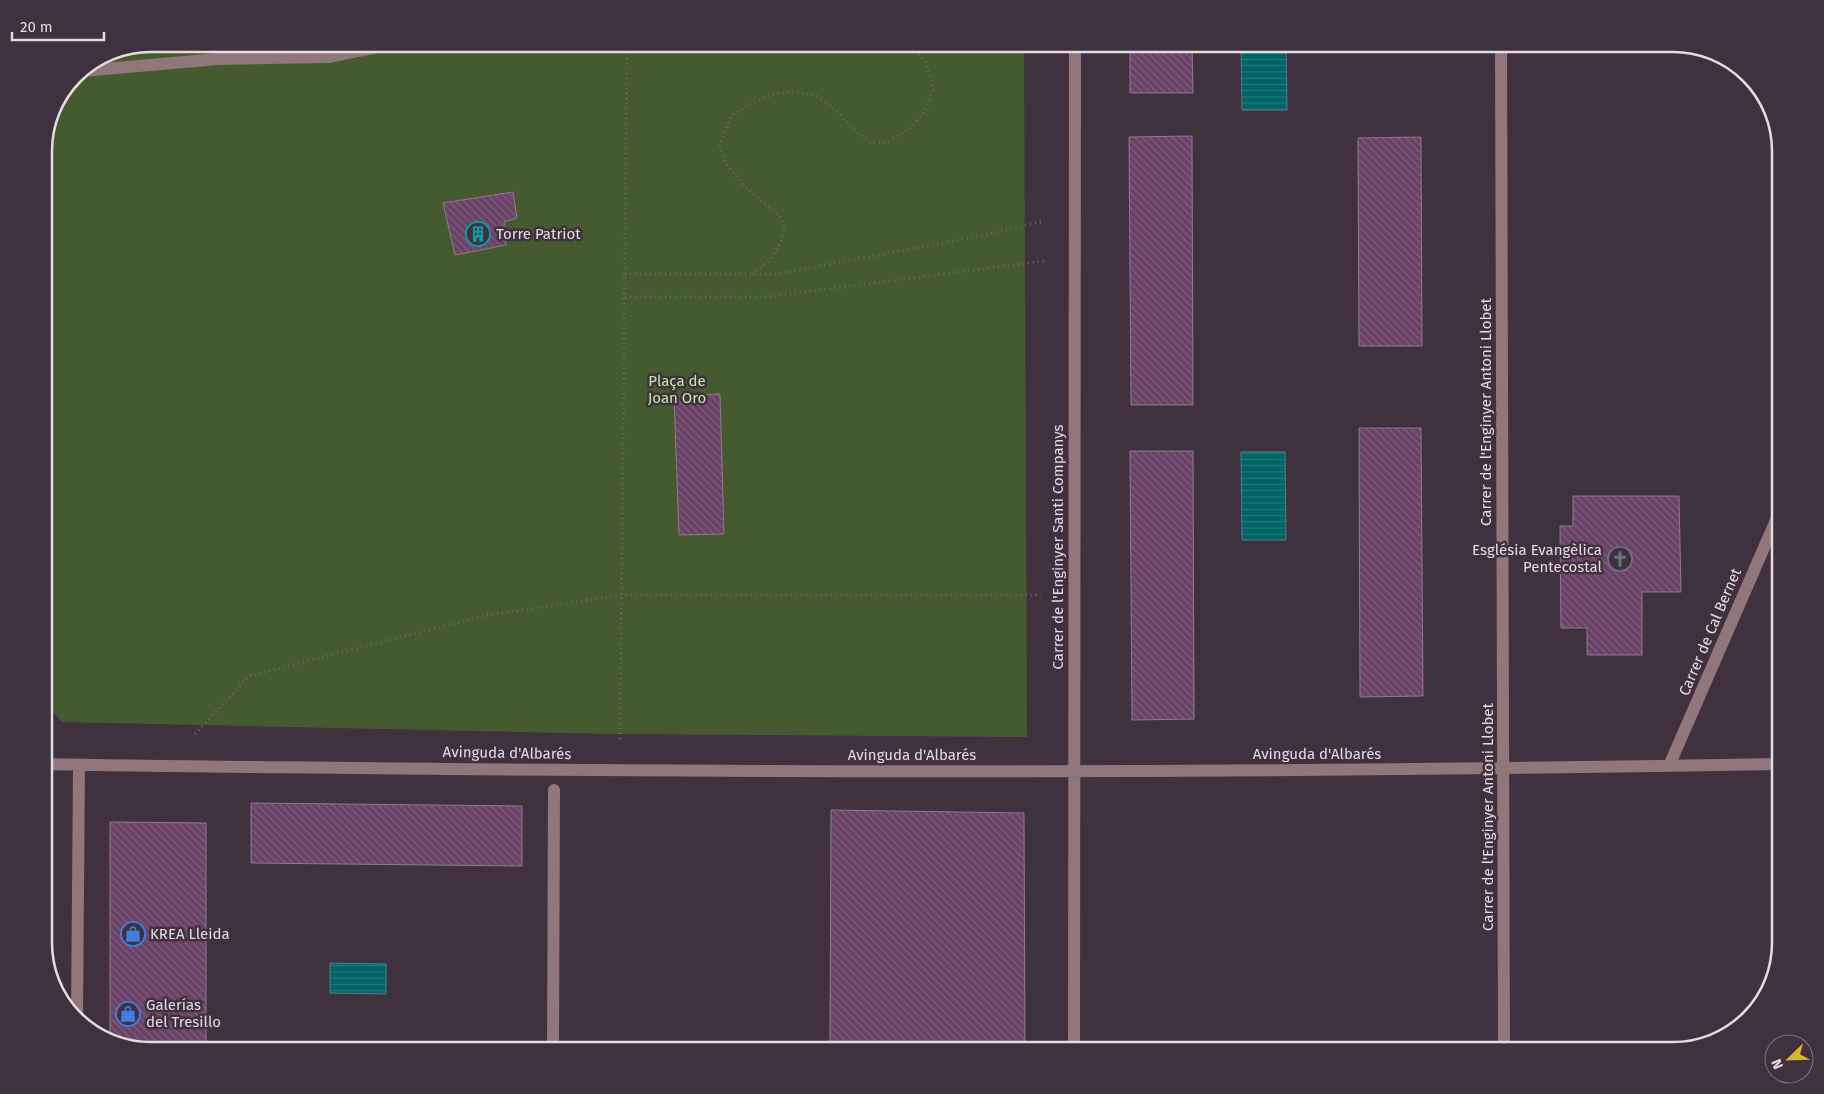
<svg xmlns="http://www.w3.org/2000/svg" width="1824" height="1094" font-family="'Fira Sans',sans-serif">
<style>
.park{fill:#465a2f}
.water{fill:url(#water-rules);stroke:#44878c}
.building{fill:url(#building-back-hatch);stroke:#8e7d8c}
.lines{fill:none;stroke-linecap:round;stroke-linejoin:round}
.path{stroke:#716470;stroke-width:3;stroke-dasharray:1 4;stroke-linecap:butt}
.minor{stroke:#91767c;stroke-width:12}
.labels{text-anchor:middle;stroke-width:5;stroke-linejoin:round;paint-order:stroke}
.poi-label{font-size:15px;fill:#e4dbe3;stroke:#3f313e;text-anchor:start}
.park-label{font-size:15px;fill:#c5ea9d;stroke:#3f313e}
.street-label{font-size:15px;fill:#e4dbe3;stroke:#3f313e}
.rim{fill:none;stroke:#e4dbe3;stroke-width:2.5}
</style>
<defs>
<pattern id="water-rules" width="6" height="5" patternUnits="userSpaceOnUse" patternTransform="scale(1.25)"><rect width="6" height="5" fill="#006366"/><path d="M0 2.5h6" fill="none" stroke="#25797c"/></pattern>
<pattern id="building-back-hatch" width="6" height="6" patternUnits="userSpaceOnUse" patternTransform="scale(1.25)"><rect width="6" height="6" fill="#6a4267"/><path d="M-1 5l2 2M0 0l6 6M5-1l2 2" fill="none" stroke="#7f5d7d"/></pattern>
</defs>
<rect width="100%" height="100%" fill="#3f313e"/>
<path class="park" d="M151,44H1024L1027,737L611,734L62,722L50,708L52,116C59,89 84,64 110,52C122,47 139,46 151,44Z"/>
<path class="water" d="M151,44H190L108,54L110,52Z
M1241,44H1286L1287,110H1242Z
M1241,452H1285L1286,540H1242Z
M330,963L386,964V994L330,993Z"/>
<path class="building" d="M1130,44H1192L1193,93H1130Z
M1192,136L1193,405H1131L1129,137Z
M1421,137L1422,346H1359L1358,138Z
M513,192L517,218L504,222L506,245L455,255L443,203Z
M720,394L724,534L679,535L674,396Z
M1359,428H1421L1423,696L1360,697Z
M1130,451H1193L1194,719L1132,720Z
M1573,496H1679L1681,592H1642V655H1587V628H1561L1560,526H1573Z
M251,803L522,806V866L251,863Z
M831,810L1024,813L1025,1050H830Z
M110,822L206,823V1050H151L110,1039Z"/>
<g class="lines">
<path class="path" d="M625,274H777L985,235L1044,221
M752,274L771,259L781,242L785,229L779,215L747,189L725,163L720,146L731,116L748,105L773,94L795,91L817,96L835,109L851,127L870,143L889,142L913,126L924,112L934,89L926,61L907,44
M625,297H767L1044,261
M44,727L49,742
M195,734L249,676L488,615L622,595H1041
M620,739L627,44"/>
<path class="minor" d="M1501,44L1504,1050
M82,71L218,59L328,57L392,44
M44,764C178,767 312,767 445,769C890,773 1335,772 1780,764
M1669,766L1780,511
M77,1015L79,765
M553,1050L554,790
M1074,1050L1075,44"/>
</g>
<defs>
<symbol id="building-ring" viewBox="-11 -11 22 22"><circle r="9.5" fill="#3f313e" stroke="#0f9aa8" stroke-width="1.5"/><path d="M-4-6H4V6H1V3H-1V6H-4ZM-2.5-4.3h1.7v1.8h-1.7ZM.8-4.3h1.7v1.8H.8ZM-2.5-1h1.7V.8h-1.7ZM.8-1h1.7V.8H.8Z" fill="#0f9aa8"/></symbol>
<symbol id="church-ring" viewBox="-11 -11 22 22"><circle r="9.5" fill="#3f313e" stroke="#6b7280" stroke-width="1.5"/><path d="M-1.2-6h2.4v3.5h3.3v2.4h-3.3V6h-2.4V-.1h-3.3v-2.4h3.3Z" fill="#6b7280"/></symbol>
<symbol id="shop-ring" viewBox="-11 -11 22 22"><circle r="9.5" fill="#3f313e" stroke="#3f7fe0" stroke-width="1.5"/><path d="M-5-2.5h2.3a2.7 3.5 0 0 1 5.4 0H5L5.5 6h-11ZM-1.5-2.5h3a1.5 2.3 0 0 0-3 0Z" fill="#3f7fe0"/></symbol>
</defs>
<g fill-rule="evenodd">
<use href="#building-ring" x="464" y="220" width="28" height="28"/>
<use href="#church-ring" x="1606" y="545" width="28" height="28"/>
<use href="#shop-ring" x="119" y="920" width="28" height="28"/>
<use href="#shop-ring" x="114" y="1000" width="28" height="28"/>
</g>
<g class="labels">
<g class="poi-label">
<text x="496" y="239">Torre Patriot</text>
<text x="1602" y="555" text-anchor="end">Església Evangèlica<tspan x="1602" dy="17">Pentecostal</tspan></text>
<text x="150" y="939">KREA Lleida</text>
<text x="146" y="1010">Galerías<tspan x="146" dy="17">del Tresillo</tspan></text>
</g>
<g class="park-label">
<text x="677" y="386">Plaça de<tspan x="677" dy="17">Joan Oro</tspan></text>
</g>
<g class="street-label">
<text transform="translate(1486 412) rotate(-90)" y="5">Carrer de l'Enginyer Antoni Llobet</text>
<text transform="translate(1058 547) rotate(-90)" y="5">Carrer de l'Enginyer Santi Companys</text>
<text transform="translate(1710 632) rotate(-67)" y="5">Carrer de Cal Bernet</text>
<text transform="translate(507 753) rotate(1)" y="5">Avinguda d'Albarés</text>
<text x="1317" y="759">Avinguda d'Albarés</text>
<text x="912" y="760">Avinguda d'Albarés</text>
<text transform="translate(1488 817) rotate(-90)" y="5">Carrer de l'Enginyer Antoni Llobet</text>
</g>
</g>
<path d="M0 0H1824V1094H0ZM151 52H1673A99 99 0 0 1 1772 151V943A99 99 0 0 1 1673 1042H151A99 99 0 0 1 52 943V151A99 99 0 0 1 151 52Z" fill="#3f313e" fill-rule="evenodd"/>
<path class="rim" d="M151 52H1673A99 99 0 0 1 1772 151V943A99 99 0 0 1 1673 1042H151A99 99 0 0 1 52 943V151A99 99 0 0 1 151 52Z"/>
<g transform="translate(1789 1059) rotate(247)"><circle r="24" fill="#3f313e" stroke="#817580"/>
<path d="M0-4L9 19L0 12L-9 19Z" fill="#dab333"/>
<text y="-8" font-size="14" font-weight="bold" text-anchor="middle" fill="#e4dbe3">N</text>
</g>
<path d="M12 32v8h92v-8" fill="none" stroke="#e4dbe3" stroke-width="2.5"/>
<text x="20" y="32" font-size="15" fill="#e4dbe3" stroke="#3f313e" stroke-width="4" paint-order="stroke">20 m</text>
</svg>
